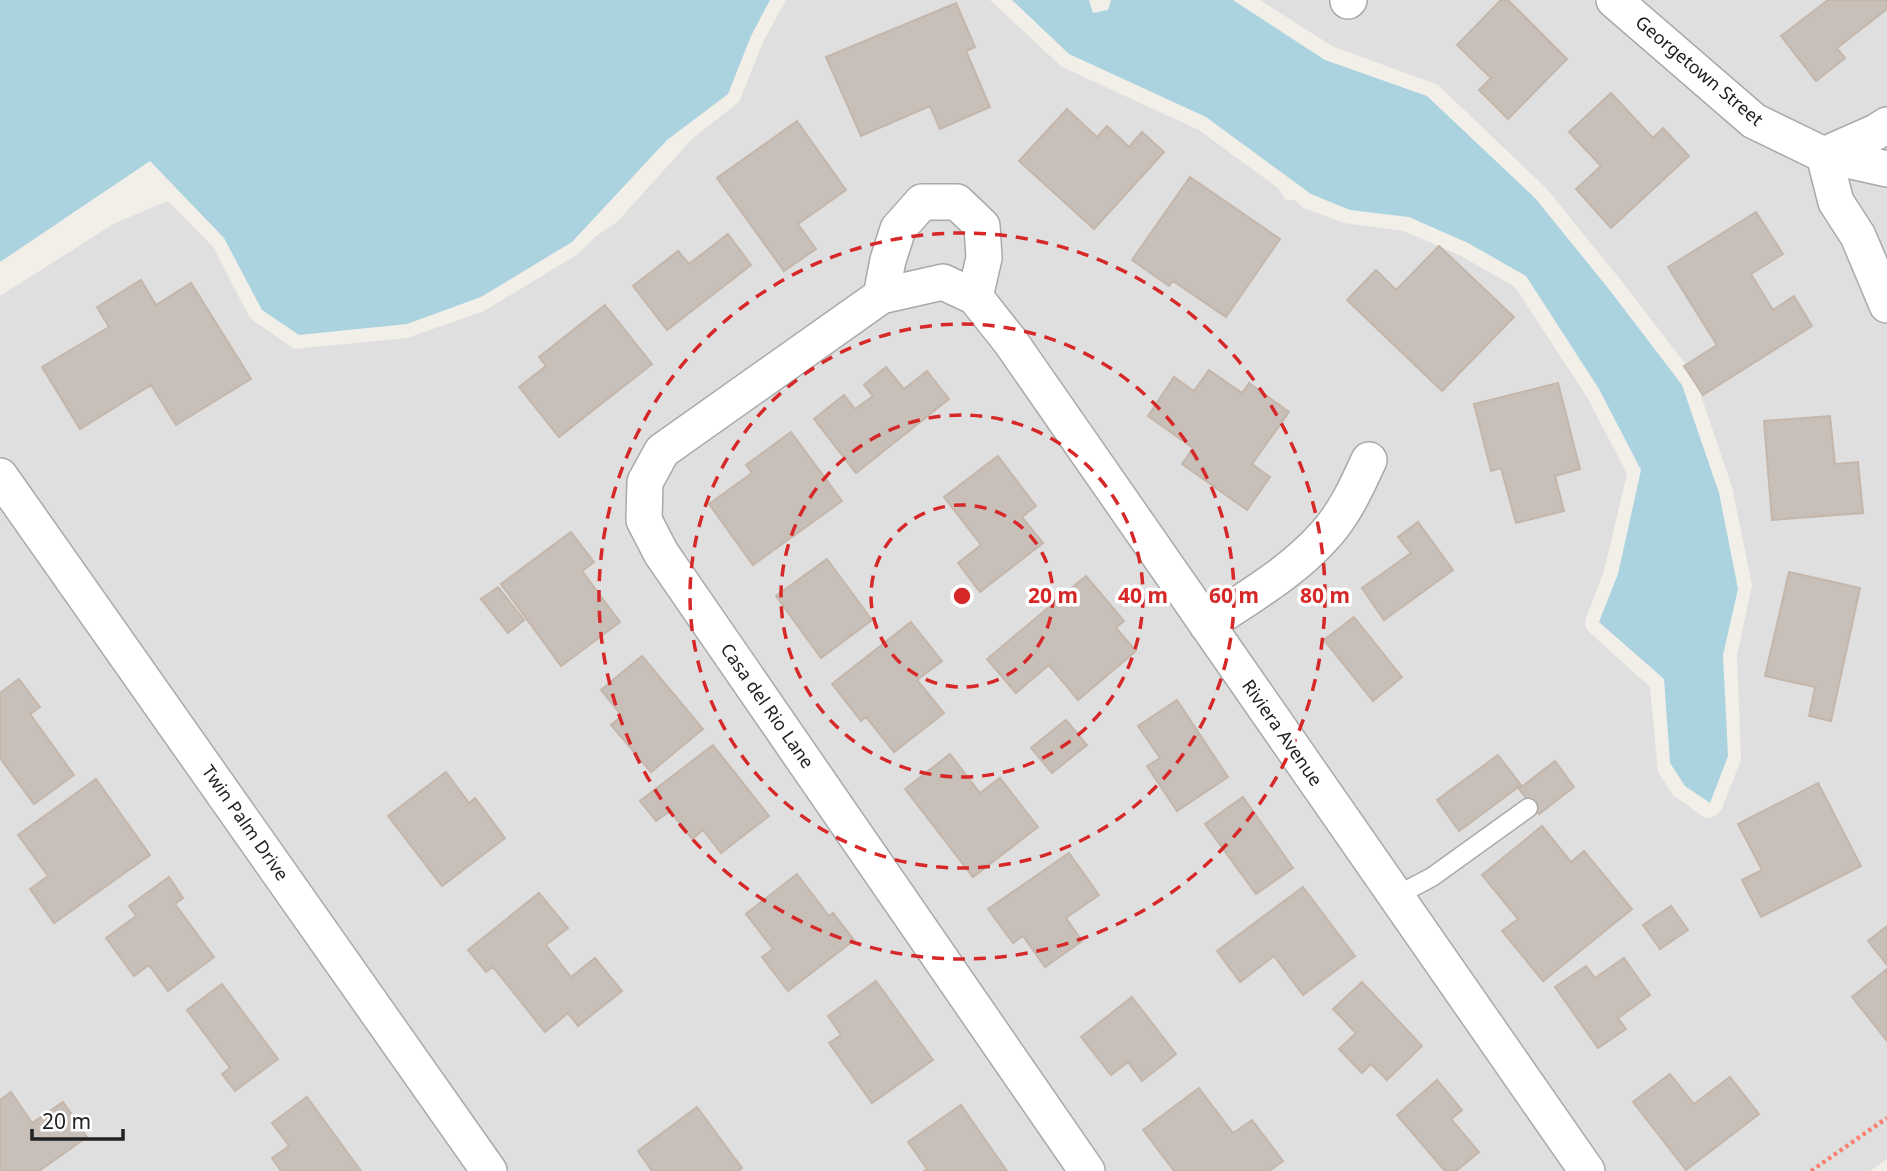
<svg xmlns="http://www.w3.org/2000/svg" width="1887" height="1171" font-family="'Noto Sans',sans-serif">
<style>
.residential{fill:#e0dfdf}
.water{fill:#aad3df}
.building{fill:#c7bfb8;stroke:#c4b6ab;stroke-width:2}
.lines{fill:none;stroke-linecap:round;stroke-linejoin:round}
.service-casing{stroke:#a9a9a9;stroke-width:21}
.minor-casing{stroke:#a9a9a9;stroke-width:38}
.path{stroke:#fa8072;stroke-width:4.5;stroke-dasharray:3.5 3.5;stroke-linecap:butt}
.service{stroke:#fff;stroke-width:18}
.minor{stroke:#fff;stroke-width:35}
.ring{fill:none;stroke:#d62828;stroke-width:3.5;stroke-dasharray:12 9}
.labels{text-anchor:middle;stroke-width:7;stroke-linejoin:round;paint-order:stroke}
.street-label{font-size:18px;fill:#222;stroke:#fff}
.centre{fill:#d62828;stroke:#fff;stroke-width:3.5}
.ring-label{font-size:21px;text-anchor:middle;font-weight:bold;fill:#d62828;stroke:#fff;stroke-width:7;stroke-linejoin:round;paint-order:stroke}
</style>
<rect width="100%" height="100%" fill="#f2efe9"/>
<path class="residential" d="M786,0H990L1062,67L1199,130L1278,188L1286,200H1294L1304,208L1344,223L1404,231L1461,256L1515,287L1587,397L1627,474L1604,571L1586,618L1585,626L1587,630L1650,687L1658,772L1673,795L1705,818H1709L1717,815L1722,808L1741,760L1737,655L1752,585L1732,487L1694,375L1619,278L1546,188L1438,85L1332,46L1260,0H1887V1159L1870,1171H0V296L115,223L168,201L213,247L250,318L294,349L407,338L484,311L578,254L596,236L617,222L693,138L739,102L763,42Z"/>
<path class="water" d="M0,0H770L751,36L728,94L667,140L572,242L481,297L407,324L299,335L262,310L224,238L150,161L0,262Z
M1012,0H1089L1093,13L1108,10L1111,0H1233L1325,60L1427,96L1535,198L1608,288L1682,385L1719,493L1738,589L1723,655L1728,756L1710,803L1685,786L1670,763L1664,679L1599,622L1618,574L1641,470L1599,389L1526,276L1468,243L1409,217L1350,210L1311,194L1206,117L1069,54Z"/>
<path class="building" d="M1501,0H1508L1567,59L1508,119L1479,90L1491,78L1457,45Z
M1828,0H1887V9L1837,48L1845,58L1816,81L1781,36Z
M956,3L975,47L966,51L990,107L940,129L930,106L861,136L826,57Z
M1611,93L1653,138L1663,128L1689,156L1611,228L1576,189L1601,166L1569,132Z
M1067,109L1097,137L1107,126L1129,147L1142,132L1164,152L1094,229L1019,161Z
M797,121L846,190L798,224L816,249L784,271L717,178Z
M1190,177L1280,239L1226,317L1173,281L1169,286L1132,260Z
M1756,212L1783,254L1751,274L1773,310L1794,296L1812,326L1703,395L1684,366L1717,345L1668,267Z
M728,234L751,265L667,330L633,286L678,251L689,264Z
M1439,246L1514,317L1442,391L1347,300L1376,270L1396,290Z
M141,280L156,305L191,283L251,379L176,425L151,385L80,429L42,367L109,327L97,307Z
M605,305L652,364L559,437L519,387L546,366L539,357Z
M886,367L904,389L927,371L949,399L856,473L814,419L844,395L855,409L873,396L864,385Z
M1209,370L1242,393L1249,383L1289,412L1252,464L1270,477L1247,510L1182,464L1193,448L1148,416L1174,377L1194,391Z
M1558,383L1580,469L1555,476L1564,511L1516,523L1501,468L1491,471L1474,404Z
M1830,416L1835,464L1858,462L1863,513L1772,520L1764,421Z
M791,432L842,501L753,565L709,504L752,473L746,465Z
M998,456L1036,506L1022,517L1043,543L980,592L958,563L981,545L944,497Z
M1418,522L1453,570L1384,620L1362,588L1411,553L1398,537Z
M571,532L594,562L582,571L620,622L561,666L501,584Z
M827,559L872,620L821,658L776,596Z
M1789,572L1860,588L1831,721L1809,716L1815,687L1765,676Z
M1086,576L1124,621L1116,628L1136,651L1078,700L1049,665L1016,693L987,659Z
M498,587L524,620L508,633L481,599Z
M1354,617L1402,677L1373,701L1324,640Z
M911,622L942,661L917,680L944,713L894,752L866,717L861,721L832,684Z
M642,656L703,729L651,772L611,725L622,716L601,690Z
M19,679L40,707L30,714L74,775L34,804L0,758V693Z
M1177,700L1228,777L1177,811L1147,766L1160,758L1138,726Z
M1066,720L1087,745L1052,773L1031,748Z
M713,745L769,816L721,853L703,830L692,839L670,811L656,821L640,801Z
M950,754L980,793L1000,778L1038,827L973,877L905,789Z
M1498,755L1521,785L1459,831L1437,800Z
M1555,761L1574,787L1539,814L1519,789Z
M446,772L469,803L475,798L505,838L442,886L388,816Z
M96,779L150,855L54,923L30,889L48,876L18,835Z
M1818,783L1861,866L1761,917L1742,880L1762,870L1738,824Z
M1243,797L1293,868L1256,894L1205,824Z
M1542,826L1571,862L1584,851L1632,909L1543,981L1502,931L1518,919L1482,875Z
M1069,853L1099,895L1066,918L1082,941L1045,967L1023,936L1013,943L988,909Z
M797,874L829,916L833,913L854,940L788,991L762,957L773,949L746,914Z
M169,877L183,898L175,904L214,957L168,991L149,965L134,976L106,938L136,916L129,906Z
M1303,887L1355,956L1303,995L1274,956L1240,982L1217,951Z
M539,893L568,928L546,945L571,977L595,958L622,991L578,1026L568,1013L545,1032L493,967L486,972L468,950Z
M1671,906L1688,930L1660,949L1643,925Z
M1887,926V965L1868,941Z
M1624,958L1650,995L1618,1018L1626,1029L1598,1048L1555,987L1586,966L1595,978Z
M1887,969V1041L1852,997Z
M876,981L933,1060L872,1103L829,1043L841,1035L828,1016Z
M1362,982L1422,1046L1387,1080L1371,1064L1362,1073L1339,1049L1356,1033L1333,1009Z
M222,984L278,1059L235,1091L222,1074L230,1068L187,1010Z
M1132,997L1176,1054L1142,1081L1128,1062L1111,1075L1081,1037Z
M1670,1074L1694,1104L1730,1077L1759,1114L1686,1170L1633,1102Z
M1437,1080L1462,1110L1451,1119L1479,1152L1456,1171H1445L1397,1115Z
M1199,1088L1233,1133L1252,1120L1283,1161L1269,1171H1174L1143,1130Z
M11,1092L32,1123L63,1102L87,1137L39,1171H0V1100Z
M307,1097L361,1171H281L272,1158L289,1146L272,1123Z
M961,1105L1007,1171H924L927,1169L908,1142Z
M697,1107L742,1168L738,1171H652L638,1151Z"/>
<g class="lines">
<defs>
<path id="service" d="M1396,896L1432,877L1528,808"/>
<path id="minor" d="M1614,0L1754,121L1824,155L1887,169
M1348,1L1349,0
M1887,125L1876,132L1824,155L1836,202L1858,236L1887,305
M881,296L888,260L898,229L922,202H957L982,226L984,258L975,297
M0,476L489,1171
M1207,625C1248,597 1293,572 1326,534C1345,513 1357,486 1369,460
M1087,1171L661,553L644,520L645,482L662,451L881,296L943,282L975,297L1010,341L1587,1171"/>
</defs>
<use href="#service" class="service-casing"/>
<use href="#minor" class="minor-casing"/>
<path class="path" d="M1811,1171L1887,1118"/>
<use href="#service" class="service"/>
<use href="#minor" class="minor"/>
</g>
<g class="ring">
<circle cx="962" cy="596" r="91"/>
<circle cx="962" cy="596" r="181"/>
<circle cx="962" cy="596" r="272"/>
<circle cx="962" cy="596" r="363"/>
</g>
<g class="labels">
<g class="street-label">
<text transform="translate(1699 71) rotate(40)" y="6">Georgetown Street</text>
<text transform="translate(767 706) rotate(55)" y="6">Casa del Rio Lane</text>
<text transform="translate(1282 733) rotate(55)" y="6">Riviera Avenue</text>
<text transform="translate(245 823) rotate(55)" y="6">Twin Palm Drive</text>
</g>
</g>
<circle cx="962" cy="596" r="10" class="centre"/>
<g class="ring-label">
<text x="1053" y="603">20 m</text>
<text x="1143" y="603">40 m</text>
<text x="1234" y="603">60 m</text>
<text x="1325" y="603">80 m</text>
</g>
<path d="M32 1129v10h91v-10" fill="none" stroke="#222222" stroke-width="3.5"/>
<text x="42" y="1129" font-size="21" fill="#222222" stroke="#ffffff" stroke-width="5" paint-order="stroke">20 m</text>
</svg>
